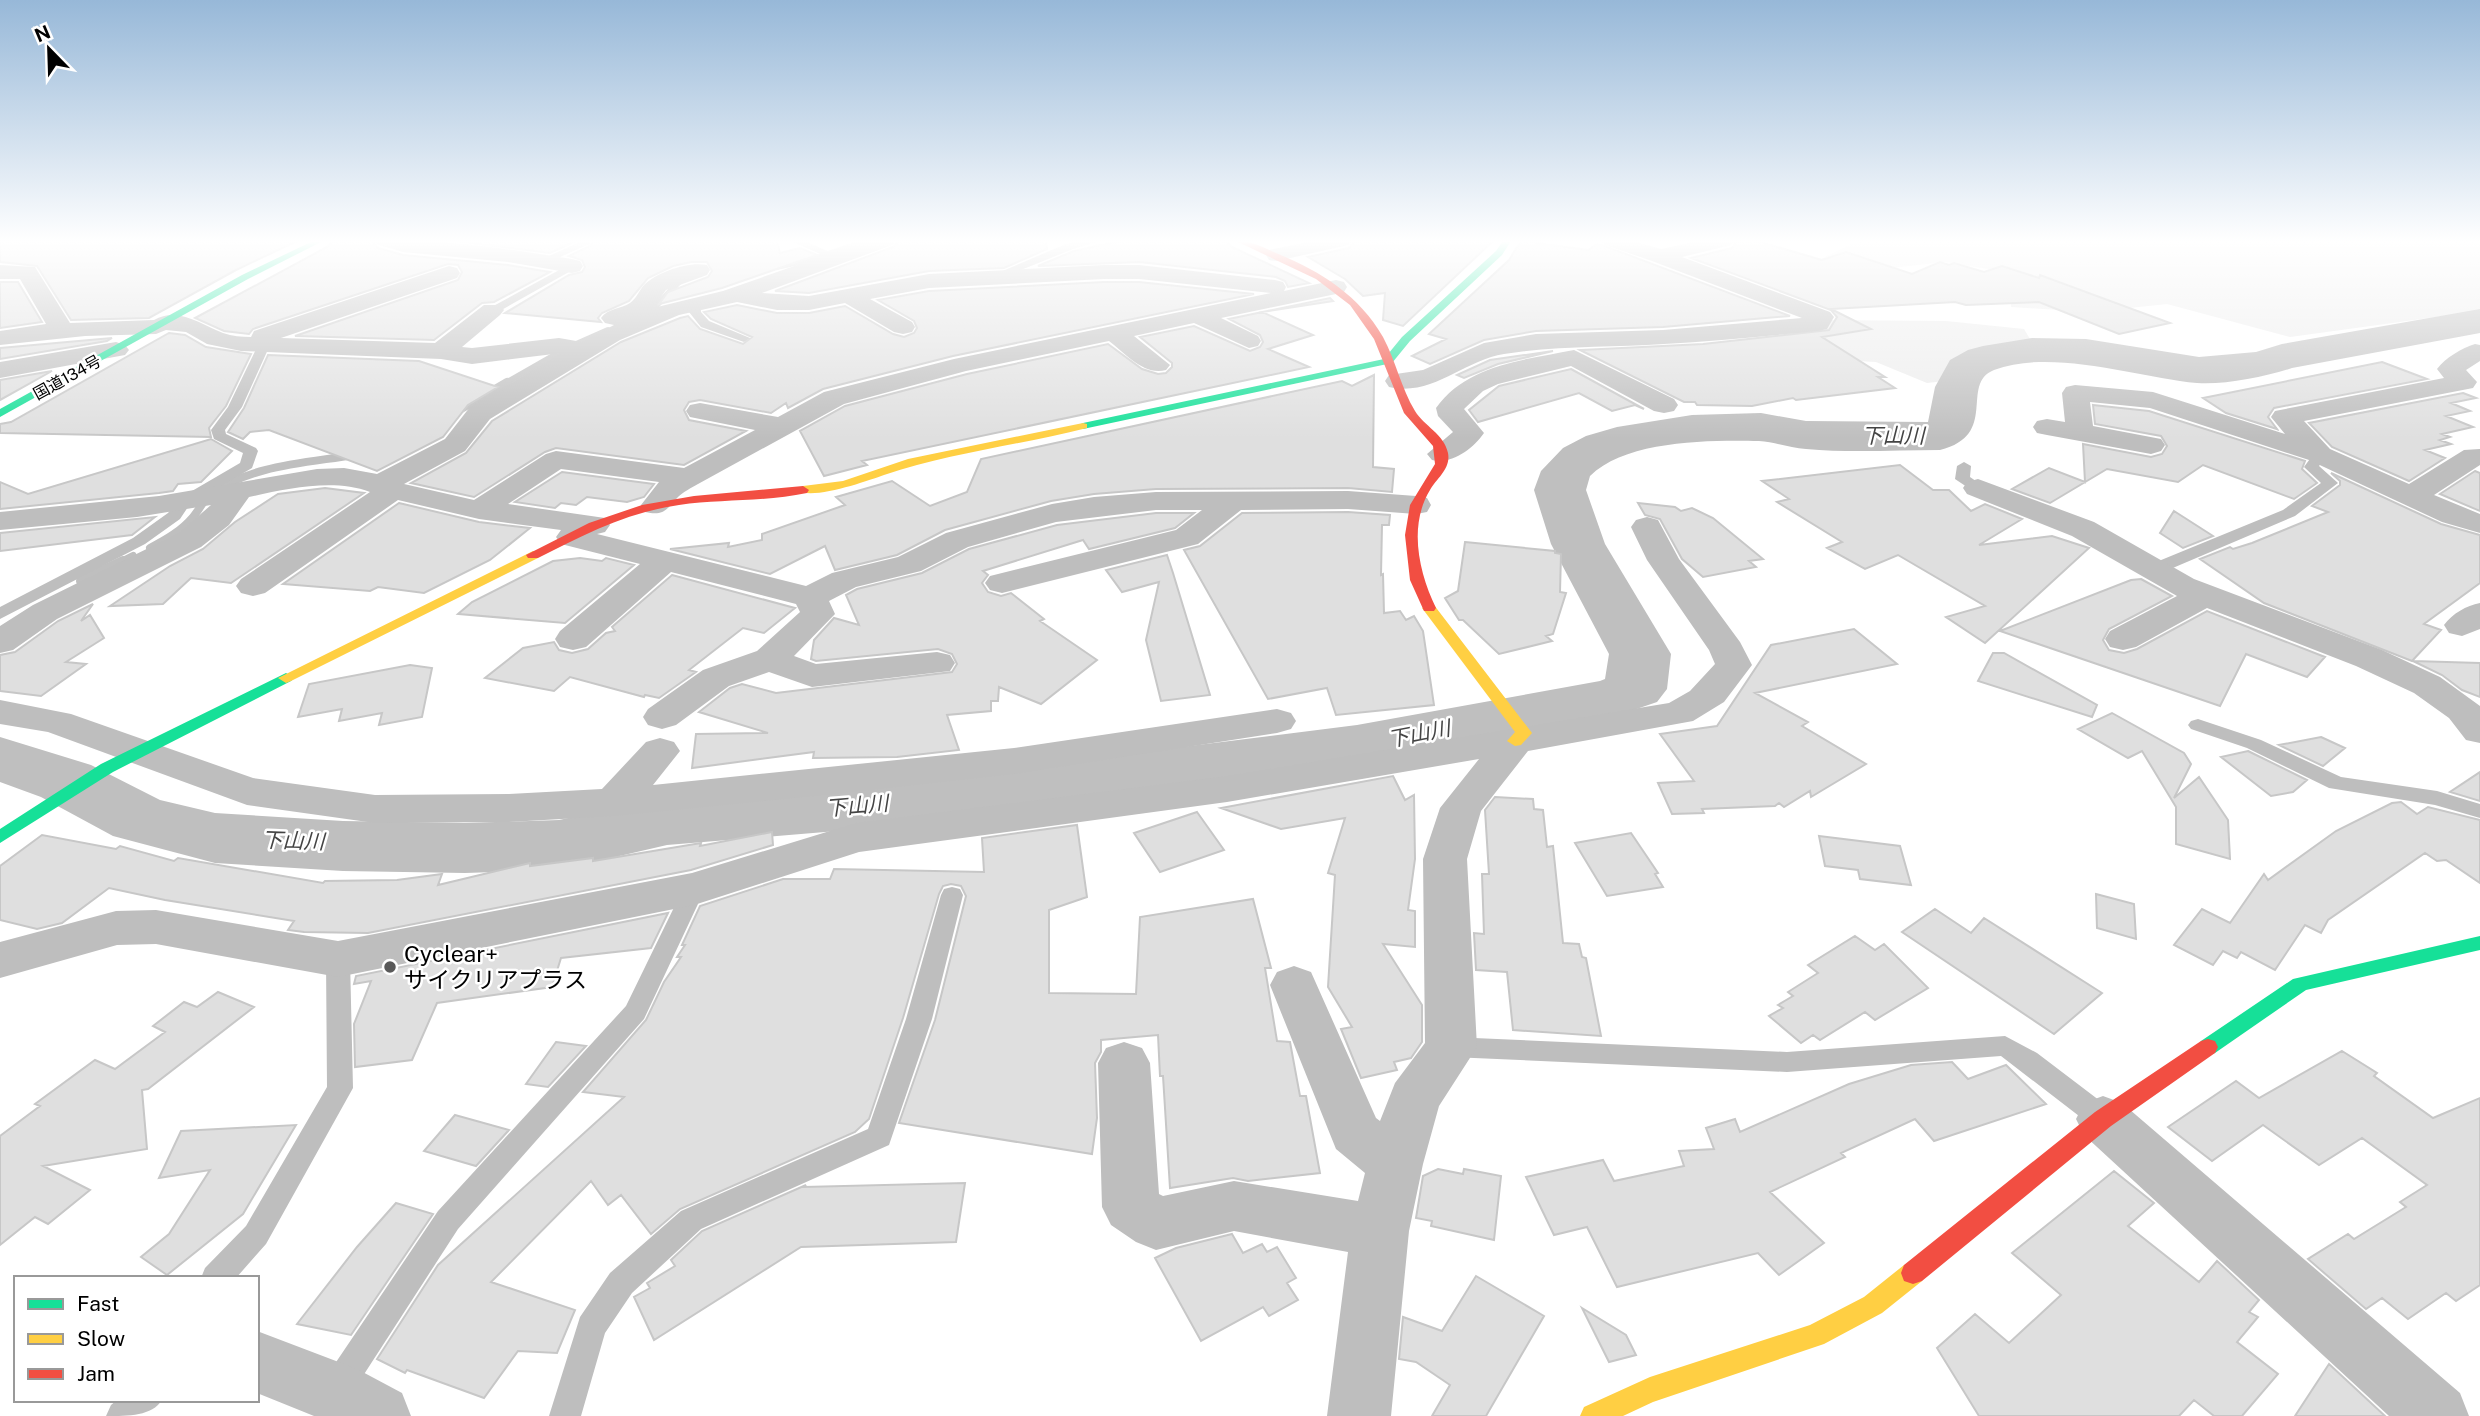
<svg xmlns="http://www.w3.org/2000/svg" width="2480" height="1416" font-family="'Public Sans','Noto Sans JP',sans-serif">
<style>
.green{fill:#ececec}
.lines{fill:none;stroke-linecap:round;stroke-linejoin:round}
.stream-far2{stroke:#bfbfbf;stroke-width:6}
.stream-far1{stroke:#bfbfbf;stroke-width:8}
.stream{stroke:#bfbfbf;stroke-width:10}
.river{fill:#bfbfbf;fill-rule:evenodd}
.building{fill:#dfdfdf;stroke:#c7c7c7;stroke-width:2}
.lane{fill:#bebebe;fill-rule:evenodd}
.street{fill:#bebebe;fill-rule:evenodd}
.fast{fill:#16e098;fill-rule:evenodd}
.slow{fill:#ffcf43;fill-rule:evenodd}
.jam{fill:#f24e42;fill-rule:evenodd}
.poi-dot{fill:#595959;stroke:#fff;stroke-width:2.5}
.labels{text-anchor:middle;stroke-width:5;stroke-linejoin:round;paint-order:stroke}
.far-street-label{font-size:16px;fill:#000;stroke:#fff}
.water-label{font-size:21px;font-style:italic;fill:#444;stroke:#fff}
.near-poi-label{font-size:23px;fill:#000;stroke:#fff;text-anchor:start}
</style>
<rect width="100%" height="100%" fill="#fff"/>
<path class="green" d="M1857,241H2480V311L2290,337L2167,304L2091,312L2011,307L2013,273L1945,262L1808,277L1821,259Z
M1821,320L1946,321L2024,329L2030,339L1972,374L1953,380L1927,383L1876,362L1800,358L1771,329Z"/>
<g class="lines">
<path class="stream-far2" d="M776,267L813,259L867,241
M645,313L656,306L678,283
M504,384L565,349L608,330"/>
<path class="stream-far1" d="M456,412L507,382
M150,548C167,539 181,531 193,517C199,510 203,501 210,495C250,465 306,463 354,455
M119,563L133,556"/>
<path class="stream" d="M81,581L123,561"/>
<path class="river" d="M2480,309V333L2292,368C2265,377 2224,385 2197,383C2137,377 2052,348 1994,370C1959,384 2000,435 1940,450C1896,450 1850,453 1806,449C1790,448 1775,442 1759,441C1710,440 1626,440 1590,476L1586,490L1605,544L1671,654L1667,689L1657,702L1616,716L1357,767L1112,802L957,821L667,845L559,870L465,873L343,871L215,863L113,836L41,797L0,782V737L91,765L160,800L215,813L343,821L465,823L559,820L667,797L957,775L1357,725L1600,681L1605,679L1609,654L1551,544L1534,490L1541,471L1563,448L1586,436L1617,427L1692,415L1761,413L1806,421L1928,422L1935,387L1950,360L1968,350L1983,346L2032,338L2086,339L2199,357L2256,352L2282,344Z"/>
</g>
<path class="building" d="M0,241H297L236,270L149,318L71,320L37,266L0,262Z
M333,241H372L378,248L403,255L508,265L550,272L494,302L482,303L434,340L295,336L458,280L462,272L458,265L448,264L253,329L249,334L224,331L195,318L327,247Z
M455,241H576L550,253Z
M592,241H777L780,253L800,248L817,255L722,288L659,304L668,292L708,277L712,271L707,262H691L673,266L648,278L629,301L602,313L598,318L601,322L505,313L569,275L582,272L585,267L582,260L569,256L592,245Z
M899,241H1046L1047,249L1004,268L929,271L809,293L775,291L893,247Z
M1119,241H1226L1232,247L1309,283L1288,287L1285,281L1276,277L1139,262L1038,266L1074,251Z
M1355,241H1493L1403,326L1383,320L1385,293L1363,296L1345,279L1308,257L1349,248Z
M1521,241H1539L1537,243L1588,250L1597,244L1602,245L1790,316L1663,327L1536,331L1484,340L1430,364L1412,356L1446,339L1429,334L1509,260Z
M1737,241H1757L1822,260L1846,252L1912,274L1940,262L1949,265L1954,263L1984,272L2002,266L2039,278L2040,275L2170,323L2119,334L2039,302L1966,305L1955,302L1831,309L1871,329L1822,337L1885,377H1878L1895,388L1796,400L1793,398L1752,406L1697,405L1695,402H1684L1580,350L1703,344L1829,330L1837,317L1831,310L1691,258L1732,248Z
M0,282H18L42,322L0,328Z
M1104,282H1139L1254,294L953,356L823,389L788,408L786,403L771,413L700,400L689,402L684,410L689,420L746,431L684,465L556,448L545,452L474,497L411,483L466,453L492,421L621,342L680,318L688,316L700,329L743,344L752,337L711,319L704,312L737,305L777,313H809L845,306L893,334L904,337L914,333L917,328L914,321L878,300L929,291Z
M1330,298L1333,301L1262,312L1313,335L1268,349L1309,367L862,461L867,465L824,476L800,431L845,406L967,374L1108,344L1142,369L1158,374L1166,373L1172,367V363L1140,337L1194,326L1250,351L1260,347L1263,342L1260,335L1229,319Z
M169,333L185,335L206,347L251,354L226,406L209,428L211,437L0,433V424L11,422Z
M112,338L107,341L0,359V348Z
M1553,351L1498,364L1464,378L1457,375L1490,360Z
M268,355L419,361L498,387L468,405L443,437L377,471L269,430L250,432L243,439L228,432L244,408Z
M2382,362L2427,379L2274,408L2268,417L2277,429L2226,413L2203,398Z
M1571,369L1644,409L1635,405L1612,411L1579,393L1478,422L1469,410L1499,386Z
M52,371L0,400V380Z
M1374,375L1373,467L1394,469L1392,492L1348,488L1156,489L1094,494L1051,501L945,530L897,555L835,570L825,546L770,574L670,549L729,543L728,547L762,540V534L845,505L836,497L892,481L930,506L967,492L981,459L1342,381L1352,386Z
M2463,393L2476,398L2451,403L2470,411L2446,416L2473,427L2442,434L2450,437L2440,440L2451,444L2425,450L2445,458L2409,481L2332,447L2309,423Z
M2093,405L2149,411L2305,461L2302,469L2317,483L2294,499L2203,465L2178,482L2107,469L2050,503L2012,489L2049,468L2085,482L2083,444L2151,457L2162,454L2167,446L2161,436L2095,424Z
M211,439L232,451L201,482L178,484L173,491L159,493L0,509V482L28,494Z
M1900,465L1933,490H1949L1971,511L1985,504L2022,519L1979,545L2052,536L2089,548L1985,643L1946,617L1985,606L1898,555L1865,569L1827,548L1842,542L1777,502L1789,499L1762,481Z
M2475,471L2480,473V511L2440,494Z
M562,472L654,484L644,497L627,502L587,497L576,505L561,503L555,508L515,502Z
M2331,473L2441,524L2480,535V583L2424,624L2441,630L2412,661L2264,603L2200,559L2230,547L2233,549L2252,543L2328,512L2312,506L2340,485V481Z
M325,488L364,493L231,583L191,578L163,604L110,606L170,566L203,549L235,522L278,494Z
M399,503L479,522L530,528L490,560L424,593L378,587L370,591L283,584Z
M1638,503L1675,507L1681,511L1692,508L1713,518L1763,559L1749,561L1756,567L1703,577L1682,559L1660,519L1645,515Z
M2174,511L2213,536L2183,548L2160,533Z
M1348,512L1390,515L1389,525H1382L1381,575L1383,574L1384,613L1400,611L1406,620L1414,616L1423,631L1434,705L1336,715L1327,688L1268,699L1184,550L1200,546L1242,513Z
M1156,513H1194L1175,528L1089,549L1083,540L983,571L988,575L982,583L988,592L1001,596L1011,593L1044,619L1040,621L1097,660L1041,704L999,687L998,701H991V711L947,715L959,750L897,757L813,758L814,752L692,768L696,734L768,733L699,712L730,688L742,684L776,693L952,672L957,664L952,654L938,649L816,661L811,659L814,640L834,618L859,625L846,595L857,589L922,573L969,549L1057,525Z
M155,517L132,535L0,551V533Z
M1465,542L1555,551V553L1561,554L1560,592L1566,593L1553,634L1546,636L1552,641L1499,654L1463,620H1459L1445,598L1458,591Z
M1167,555L1173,573L1210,695L1161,701L1146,640L1159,582L1122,592L1106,570Z
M580,558L602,561L606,558L634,565L565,623L458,614L472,602L553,561Z
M672,575L795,608L764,633L743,628L689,670L696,672L659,698L645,695L644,697L570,677L554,691L485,678L523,648L554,642L559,650L572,653L588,649L606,633L615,631L612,627Z
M2141,579L2172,596L2109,629L2103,640L2109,650L2124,653L2137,649L2207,611L2325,657L2307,677L2246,654L2220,706L2000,631L2131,580Z
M93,604L81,621L90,615L104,638L66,662L86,664L41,696L0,691V655L15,652L58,621Z
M1854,629L1897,664L1755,693L1808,722L1802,726L1866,764L1811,797L1810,791L1784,807L1779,803L1775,806L1702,809L1704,813L1672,814L1658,783L1694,781L1660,734L1717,726L1771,645Z
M1993,653H2004L2097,705L2092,717L1978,681Z
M2413,661L2480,663V697L2462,690L2442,675Z
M410,665L432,668L422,717L379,725L382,713L339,721L342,709L298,717L309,684Z
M2112,713L2184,753L2191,764L2174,798L2199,777L2228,820L2230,859L2176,844V807L2142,751L2128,758L2078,729Z
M2321,737L2345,748L2323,766L2279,745Z
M2248,751L2307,780L2293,792L2271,796L2221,757Z
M2480,772V801L2450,792Z
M1393,776L1405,800L1414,795L1415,859L1408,910L1415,911V947L1383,944L1422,1005V1042L1411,1058L1394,1062L1397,1070L1361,1078L1341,1029L1352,1027L1328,987L1335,875L1328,873L1345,818L1281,829L1221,808Z
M1495,797L1533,799L1534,809L1543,810L1547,847L1553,846L1563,943L1579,944L1582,957L1586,958L1601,1036L1513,1030L1507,972L1476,970L1474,933L1484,934L1482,874H1489L1485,810Z
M2401,802L2417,814L2428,807L2480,820V883L2446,860L2437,861L2425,853L2328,920L2321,933L2305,925L2275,970L2241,952L2237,958L2223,951L2213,965L2174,945L2202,909L2230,923L2264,874L2268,880L2336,831L2392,803Z
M1197,812L1224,850L1160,872L1134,833Z
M1077,825L1087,897L1049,910V993L1136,994L1140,917L1253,899L1271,968H1265L1277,1041L1290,1042L1300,1096H1306L1320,1173L1248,1181L1233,1178L1170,1188L1163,1076H1160L1158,1035L1101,1040V1052L1095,1063L1097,1118L1092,1154L899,1123L935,1020L966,896L961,886L951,884L943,886L939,894L903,1018L869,1119L855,1132L680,1209L651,1234L621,1195L608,1205L591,1181L491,1282L575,1310L557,1353L518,1351L484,1398L407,1370L405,1373L377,1359L438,1265L624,1097L583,1092L646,1020L664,982L681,957H677L685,945H682L700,906L783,879H830L834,869L984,872L982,838Z
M772,832L773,845L691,870L368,933L304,932L288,930L294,921L165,900L109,888L62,923L37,929L0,920V866L42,835L116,849L120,846L174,861L178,858L323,883L325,881L397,880L442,874L438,885L530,863V866L593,858V861L701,843L700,846Z
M1631,833L1658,873L1655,874L1663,887L1607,896L1575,843Z
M1819,836L1900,846L1911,885L1860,879L1858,870L1825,866Z
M2096,894L2134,904L2136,939L2097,928Z
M1935,909L1971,933L1984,918L2102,993L2054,1034L1902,932Z
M668,913L651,948L561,958L552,987L437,1003L412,1060L355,1067L354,1024L371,981L354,984L356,976Z
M1855,936L1875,950L1884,944L1928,988L1875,1020L1865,1012L1820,1040L1813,1035L1801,1043L1769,1016L1783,1008L1778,1005L1793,996L1788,992L1818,973L1808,965Z
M218,992L254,1007L148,1089L142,1090L147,1149L43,1166L90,1190L48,1224L35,1217L0,1245V1136L40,1106L35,1104L95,1060L115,1069L165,1032L153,1026L184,1002L197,1007Z
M556,1042L586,1046L548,1087L526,1084Z
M2342,1051L2377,1073L2374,1076L2433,1118L2480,1098V1285L2456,1301L2446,1293L2408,1319L2382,1298L2366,1309L2308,1259L2348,1234L2354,1239L2406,1207L2400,1202L2427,1185L2362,1138L2319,1165L2263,1125L2212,1161L2168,1127L2236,1081L2259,1098Z
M1952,1062L1968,1079L2006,1065L2046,1104L1934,1141L1915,1119L1841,1153L1845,1157L1770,1192L1824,1243L1779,1275L1758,1253L1617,1287L1587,1227L1554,1235L1526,1177L1603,1160L1614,1181L1684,1166L1679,1151L1714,1149L1706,1128L1735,1119L1740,1132L1849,1084L1911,1065Z
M455,1115L509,1130L476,1166L424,1151Z
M296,1125L243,1214L167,1275L141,1257L169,1234L210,1170L159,1178L181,1131Z
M1438,1169L1463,1174L1464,1169L1501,1176L1494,1240L1431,1226L1432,1221L1416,1218L1423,1176Z
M2114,1171L2154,1203L2128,1226L2199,1282L2217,1261L2259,1300L2249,1312L2258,1317L2237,1342L2278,1374L2242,1416H2214L2194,1400L2179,1416H1979L1937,1348L1975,1314L2009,1343L2061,1295L2012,1253Z
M965,1183L956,1242L801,1247L654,1340L634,1297L650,1288L647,1283L675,1266L671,1260L702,1231L806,1185L804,1187Z
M396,1203L433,1214L351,1335L297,1324L357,1247Z
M1232,1234L1243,1253L1262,1244L1267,1252L1277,1247L1296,1278L1287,1283L1298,1300L1269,1316L1263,1307L1201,1341L1155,1258L1176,1248Z
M1476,1276L1544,1316L1486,1416H1432L1450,1385L1416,1362L1399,1359L1403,1317L1442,1331Z
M1582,1308L1626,1335L1636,1355L1609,1362Z
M2329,1364L2385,1416H2295Z"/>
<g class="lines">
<path class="lane" d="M582,241L591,243L547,263L538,261Z
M791,241H805L843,258L834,260Z
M1080,241H1099L1073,249L996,280L986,278L1066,244Z
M572,263L578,266L576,268L496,313L486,310Z
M692,301H700L701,312L709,321L750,338L744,342L701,327L689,312Z
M264,341L270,345L242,407L225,430L226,434L256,448L258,451L252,468L190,504L180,519L145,544L0,619V607L133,538L168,513L180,498L240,463L243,453L214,439L211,430L228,407L258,345Z
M2320,451L2327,455L2319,466L2338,483L2295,516L2161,573H2149L2147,569L2149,565L2283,510L2321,483L2304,467L2315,452Z
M1964,462L1971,466L1970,477L1986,488L1983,491H1973L1955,479L1957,466Z
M2198,719L2261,740L2341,777L2437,791L2480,804V818L2435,805L2329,788L2247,748L2191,729L2188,725L2191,721Z
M694,881L702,883L705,889L644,1019L458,1229L348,1399L337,1404L326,1399L321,1388L326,1377L438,1211L626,1006L683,889L686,883Z
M952,887L960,889L963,895L932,1019L889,1145L701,1229L632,1293L605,1333L581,1416H549L580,1317L610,1273L681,1211L868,1129L906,1019L941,895L944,889Z
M338,950L346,953L350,959L353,1088L266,1244L236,1278H201L205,1268L246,1226L327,1087L326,959L330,953Z
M2005,1036L2037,1053L2112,1110L2115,1118L2112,1126L2102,1129L2092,1126L2001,1056L1787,1072L1451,1057L1442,1054L1438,1047L1442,1040L1451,1037L1787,1052Z
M117,1400H162C152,1416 129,1416 106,1416L111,1405Z"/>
<path class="street" d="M375,241C440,238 508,249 572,259L580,261L583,266L580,271L572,273L508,262L403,252L379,245Z
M866,241H896L892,245L762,293L809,296L929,274L1104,265H1139L1275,280L1283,282L1286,287L1284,291L1336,280L1344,282L1347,287L1344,292L1336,294L1221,318L1258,336L1261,341L1258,346L1249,348L1194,323L1134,336L1170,365L1166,370C1144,376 1126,354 1109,341L966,371L844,404L698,484C691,488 683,492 678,497C666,510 664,516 645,512L641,505L659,482L561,469L508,504L605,518L610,525L605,532L597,534L806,586L832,573L898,557L946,533L1052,504L1094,497L1156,492L1348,491L1416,496L1427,498L1431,505L1427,512L1416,514L1348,509L1241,510L1198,544L1002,593L990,590L985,583L990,576L1176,530L1202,510H1156L1056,522L968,547L921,571L856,587L829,601L835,614L794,656L816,664L937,652L950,655L955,663L950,671L812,687L769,672L729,686L676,725L662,729L648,725L643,717L648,709L703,670L757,651L800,612L796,604L671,572L586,647L573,650L560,647L555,639L560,631L640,564L561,544L556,537L561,530L479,519L398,500L265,593L253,596L241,593L236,586L241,579L370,492C333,478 286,489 249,497L229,525L201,547L57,619L13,650L0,653V626L33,605L179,533L211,505L137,517L0,530V512L159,496L317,469L344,468L377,474L445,439L470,407L562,353L472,364L441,359L241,351L207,344L186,332L166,330L156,334L85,336L0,345V331L46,324L20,279H0V265L35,267L70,323L154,320C178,306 202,325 223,333C232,336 242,337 251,337L254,331L449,266L457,268L460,273L457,278L281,338L435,343L484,305H500L504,310L500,315L462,347L472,348L559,338L582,342L614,325L605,323L601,318C608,308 621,309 630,303C636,299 639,291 644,285C657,272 689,261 707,265L710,270L707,275L666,290L653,308L723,291ZM1104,279H1139L1271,293L954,359L824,392L778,417L700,403L690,405L686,411L690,417L755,430L684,468L556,451L546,454L474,500L404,484L465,451L490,419L620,340L679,315L737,302L777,310H809L845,303L894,332L903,334L912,332L915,327L912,322L870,299L929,288Z
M1313,241H1352L1348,245L1277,261L1269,260L1266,255L1269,250Z
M1601,241H1633L1661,249L1698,241H1734L1731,245L1682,257L1830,312L1834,317L1827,329L1818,331C1767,336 1715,341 1664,344C1611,348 1557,345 1504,354C1464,360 1433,397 1389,387L1385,381L1389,375L1423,370L1484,343L1536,334L1663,330L1802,318L1652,261L1605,245Z
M116,342L125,345L129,350L125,355L0,378V362Z
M2475,344L2480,345V361L2466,370L2477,382L2473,388L2304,421L2330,449L2409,484L2464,450L2480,449V465L2434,495L2480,514V533L2442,522L2309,460L2150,408L2090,402L2093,426L2161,439L2165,445L2161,451L2151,454L2047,435L2037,433L2033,427L2037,421L2047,419L2065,422L2062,393L2066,387L2075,385L2153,392L2285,434L2271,417L2275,411L2444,378L2437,369C2445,358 2462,348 2475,344Z
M1574,350L1674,399L1678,405L1674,411L1664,413L1654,411L1571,366L1498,384L1483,391L1464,409L1484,433C1473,449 1451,465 1432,460L1427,454L1453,432L1438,416L1436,408C1467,364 1525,360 1574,350Z
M1978,479L2094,522L2194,579L2382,650L2440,677L2480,706V743L2466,740L2449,718L2414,693L2356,666L2207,608L2136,647L2123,650L2110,647L2105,639L2110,631L2177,596L2072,536L1967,494L1963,488L1967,482Z
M1647,517L1658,520L1679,559L1740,642L1752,665L1724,702L1693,721L1528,751L1481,811L1467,859L1477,1047L1439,1106L1423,1164L1409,1231L1391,1416H1327L1348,1252L1234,1231L1156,1250L1136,1242L1111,1225L1102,1207L1098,1063L1106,1048L1124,1042L1142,1048L1150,1063L1159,1194L1163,1196L1234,1181L1358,1201L1365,1173L1336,1149L1270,985L1277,972L1294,966L1311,972L1376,1118L1380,1121L1395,1083L1425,1043L1423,859L1440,808L1479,759L1227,802L859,852L694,905L338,977L156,944L117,945L0,978V942L116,911L156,910L338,941L692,873L856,823L1227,776L1669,703L1690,691L1715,664L1709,650L1647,560L1631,527L1636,520Z
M2480,603V629L2462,636L2449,633L2444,625C2453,613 2466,606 2480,603Z
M0,700L71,714L253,778L375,795L509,794L602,789L646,742L660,738L674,742L680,751L653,785L1014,748L1277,709L1291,713L1296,721L1291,729L1277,733L1014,774L843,793L614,816L509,822L375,823L247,805L48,732L0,724Z
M2103,1096L2122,1103L2460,1393L2469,1416H2389L2084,1135L2076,1119L2084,1103Z
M257,1331L357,1369L402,1393L411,1416H314L257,1393Z"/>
<path class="fast" d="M313,241H323L248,279L0,417V409L242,275Z
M1503,241H1511L1502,255L1410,341L1392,363L1083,429L1077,426L1083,423L1384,359L1402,337L1496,251Z
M286,673L294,678L291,681L113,772L0,843V829L101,764Z
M2480,936V950L2306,990L2215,1053L2208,1055L2201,1053L2198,1047L2201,1041L2293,979Z"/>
<path class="slow" d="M1083,423L1087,424V428C1020,445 950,453 884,475C867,481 811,501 797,490L803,486L843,481L908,459Z
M533,551L538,552V558L291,681L286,683L278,678Z
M1429,604L1434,605L1532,733L1521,745L1515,746L1507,741L1515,732L1422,608Z
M1913,1262L1922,1265L1925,1273L1922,1281L1882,1313L1824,1344L1653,1402L1623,1416H1580L1584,1407L1650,1377L1810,1325L1864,1297L1904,1265Z"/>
<path class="jam" d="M1236,241C1251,241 1263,247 1276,253C1320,271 1359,295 1383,337C1396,361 1401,388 1415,411C1424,426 1444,434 1448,453C1451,469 1437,478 1430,490C1408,526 1419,573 1436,608L1434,611H1424L1410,580L1405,535L1410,505L1435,464L1433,446L1404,413L1374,339L1350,305L1316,279Z
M803,486L809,490L807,493C765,502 721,499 679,505C628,512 583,535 538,558H528L526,555L589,523L642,505L694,496Z
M2208,1039L2215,1041L2218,1047L2215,1053L2111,1126L1922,1281L1913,1284L1904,1281L1901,1273L1904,1265L2095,1112L2201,1041Z"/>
</g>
<linearGradient id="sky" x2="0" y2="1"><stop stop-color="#97b8d8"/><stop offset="0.55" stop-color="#fff"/><stop offset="1" stop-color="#fff" stop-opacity="0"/></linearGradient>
<rect width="2480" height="439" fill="url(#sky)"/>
<circle class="poi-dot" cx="390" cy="967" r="7"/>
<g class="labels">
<g class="far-street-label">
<text transform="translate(67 377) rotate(-29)" y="6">国道134号</text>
</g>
<g class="water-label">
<text x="1893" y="443">下山川</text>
<text transform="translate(1419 734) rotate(-11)" y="7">下山川</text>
<text transform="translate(857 806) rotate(-5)" y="7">下山川</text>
<text transform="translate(293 841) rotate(2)" y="7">下山川</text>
</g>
<g class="near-poi-label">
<text x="404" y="962">Cyclear+<tspan x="404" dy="26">サイクリアプラス</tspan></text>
</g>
</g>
<rect x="14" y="1276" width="245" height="126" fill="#ffffff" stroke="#999999" stroke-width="2"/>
<rect x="28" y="1299" width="35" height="10" fill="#16e098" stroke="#999999" stroke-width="2"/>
<text x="77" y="1311" font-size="21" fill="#000000">Fast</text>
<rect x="28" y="1334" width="35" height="10" fill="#ffcf43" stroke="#999999" stroke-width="2"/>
<text x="77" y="1346" font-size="21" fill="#000000">Slow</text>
<rect x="28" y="1369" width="35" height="10" fill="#f24e42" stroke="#999999" stroke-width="2"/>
<text x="77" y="1381" font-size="21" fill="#000000">Jam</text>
<g transform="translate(49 49) rotate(337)" stroke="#ffffff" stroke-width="5" paint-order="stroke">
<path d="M0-5L12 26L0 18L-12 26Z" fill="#000000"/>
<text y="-10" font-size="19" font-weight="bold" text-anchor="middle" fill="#000000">N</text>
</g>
</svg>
